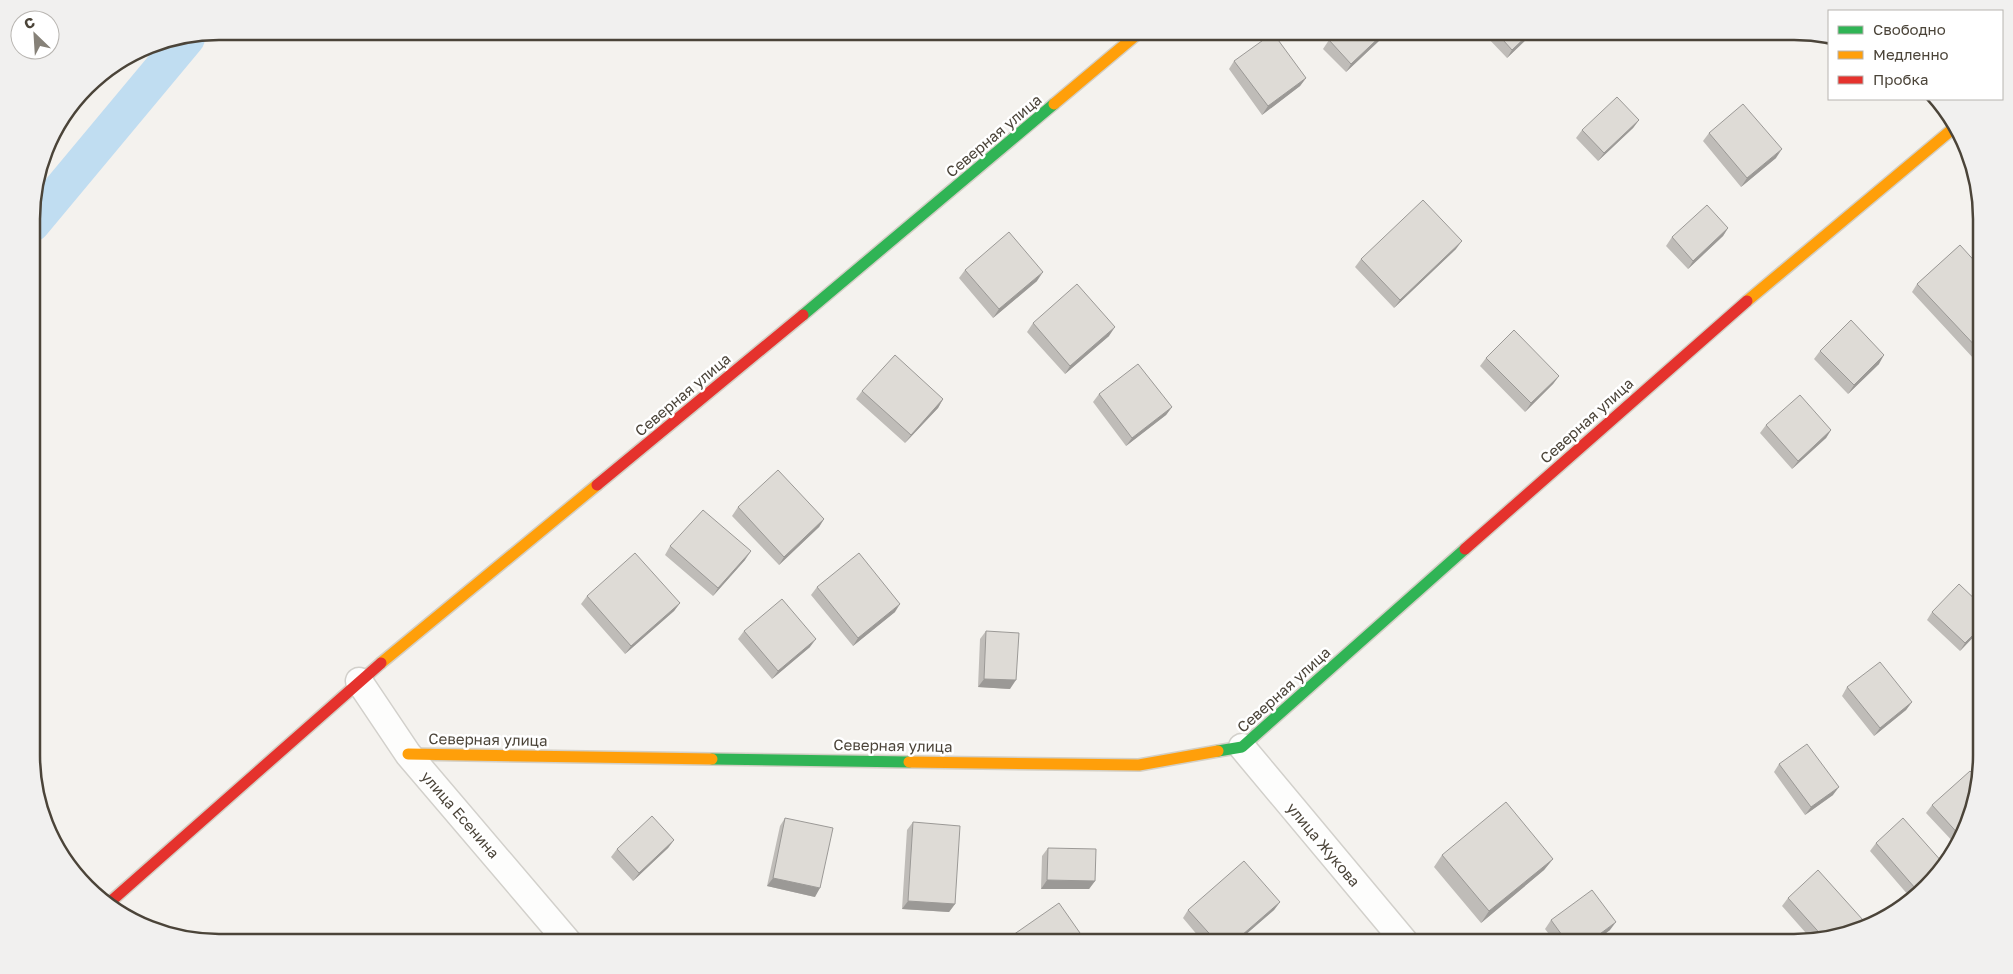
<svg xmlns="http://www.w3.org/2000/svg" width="2013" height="974" font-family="'Golos Text',sans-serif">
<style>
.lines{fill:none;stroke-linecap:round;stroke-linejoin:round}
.canal{stroke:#c0ddf1;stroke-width:36}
.street-casing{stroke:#d2d0cb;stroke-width:29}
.fast-casing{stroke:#d3cfc5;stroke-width:14}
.slow-casing{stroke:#d3cfc5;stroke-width:14}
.jam-casing{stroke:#d3cfc5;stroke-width:14}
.street{stroke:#fdfdfc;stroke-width:26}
.fast{stroke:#30b455;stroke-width:11}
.slow{stroke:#ff9f0a;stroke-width:11}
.jam{stroke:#e5322d;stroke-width:11}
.wall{fill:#bfbcb8}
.shaded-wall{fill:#9b9996}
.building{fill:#dedbd6;stroke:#9b9996}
.labels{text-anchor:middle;stroke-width:5;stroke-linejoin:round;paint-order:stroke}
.street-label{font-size:15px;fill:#4b4439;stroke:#fff}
.rim{fill:none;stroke:#4b4439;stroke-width:2.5}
</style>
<rect width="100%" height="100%" fill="#f4f2ee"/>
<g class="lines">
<path class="canal" d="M32,224L187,38"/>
<defs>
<path id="street" d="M359,681L408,754L569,943
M1242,747L1405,942"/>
<path id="fast" d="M803,315L1054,104
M1218,751L1242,747L1465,549
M712,759L909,762"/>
<path id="slow" d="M1054,104L1141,31
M1747,301L1955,127
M381,663L597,485
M408,754L712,759
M909,762L1139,765L1218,751"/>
<path id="jam" d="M597,485L803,315
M1465,549L1747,301
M110,902L381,663"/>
</defs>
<use href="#street" class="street-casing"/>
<use href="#fast" class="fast-casing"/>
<use href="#slow" class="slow-casing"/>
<use href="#jam" class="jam-casing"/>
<use href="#street" class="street"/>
<use href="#fast" class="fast"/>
<use href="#slow" class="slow"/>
<use href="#jam" class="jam"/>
</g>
<path class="wall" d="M1488,31H1535L1507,58L1485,35Z
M1381,39L1346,72L1323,49L1329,40Z
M1234,61L1306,78L1300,86L1262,115L1229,69Z
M1639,120L1633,128L1598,161L1576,138L1582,130Z
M1709,133L1776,158L1741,187L1703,141Z
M1728,228L1723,236L1688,269L1666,246L1672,237Z
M1960,245L1981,353L1974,359L1912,292L1917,284Z
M1456,249L1394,308L1355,267L1361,259Z
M965,270L1037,281L993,318L959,278Z
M1033,323L1109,336L1065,374L1027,332Z
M1820,351L1879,364L1848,394L1814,359Z
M1486,358L1559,376L1553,384L1525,412L1480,366Z
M862,391L943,399L938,408L905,443L856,399Z
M1099,394L1172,407L1166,415L1126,446L1093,402Z
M1766,425L1831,430L1826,438L1792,469L1760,433Z
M738,507L824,519L819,527L779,565L732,516Z
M670,546L745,560L713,596L665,555Z
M817,587L895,612L853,646L811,595Z
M587,596L680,603L674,611L625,654L581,604Z
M1981,605V629L1960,651L1927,620L1932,612Z
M744,631L810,647L772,679L738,639Z
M986,631L1010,689L978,687L980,639Z
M1847,687L1912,702L1906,710L1874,736L1842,696Z
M1779,764L1833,795L1805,815L1774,772Z
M1932,805L1963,838L1957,846L1926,813Z
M785,818L815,897L767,886L780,826Z
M913,822L955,904L949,912L902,909L907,830Z
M674,840L668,848L633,881L611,857L617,849Z
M1876,843L1943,863L1937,871L1909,896L1870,851Z
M1048,848L1095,881L1089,889H1041L1042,856Z
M1442,855L1553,859L1544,870L1481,923L1434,867Z
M1788,898L1863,920L1857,928L1851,934L1813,941L1782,906Z
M1280,902L1274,910L1237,942L1204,943L1183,918L1188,910Z
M1551,920L1610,930L1594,942H1555L1545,929Z
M1013,935L1087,943H1008Z"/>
<path class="shaded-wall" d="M1386,31L1381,39L1346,72L1351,64Z
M1532,31H1535L1507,58L1512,50Z
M1306,78L1300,86L1262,115L1268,106Z
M1639,120L1633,128L1598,161L1604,153Z
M1782,149L1776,158L1741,187L1747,178Z
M1728,228L1723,236L1688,269L1693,261Z
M1462,241L1456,249L1394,308L1400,300Z
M1043,272L1037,281L993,318L999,309Z
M1115,327L1109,336L1065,374L1070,366Z
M1981,350V353L1974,359Z
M1884,355L1879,364L1848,394L1854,385Z
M1559,376L1553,384L1525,412L1531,403Z
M943,399L938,408L905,443L911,435Z
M1172,407L1166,415L1126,446L1132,438Z
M1831,430L1826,438L1792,469L1798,461Z
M824,519L819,527L779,565L784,557Z
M751,551L745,560L713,596L718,588Z
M680,603L674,611L625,654L631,646Z
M900,604L895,612L853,646L858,638Z
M1981,627V629L1960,651L1965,643Z
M816,639L810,647L772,679L778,671Z
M984,679L1016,680L1010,689L978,687Z
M1912,702L1906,710L1874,736L1880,728Z
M1839,787L1833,795L1805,815L1811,807Z
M674,840L668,848L633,881L639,873Z
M1553,859L1544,870L1481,923L1489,911Z
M1943,863L1937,871L1909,896L1915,888Z
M773,878L820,888L815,897L767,886Z
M1047,880L1095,881L1089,889H1041Z
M908,901L955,904L949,912L902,909Z
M1280,902L1274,910L1237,942H1234Z
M1863,920L1857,928L1851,934H1846Z
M1616,922L1610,930L1594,942H1589Z"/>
<path class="building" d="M1339,31H1386L1351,64L1329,40Z
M1495,31H1532L1512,50Z
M1273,33L1306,78L1268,106L1234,61Z
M1617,97L1639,120L1604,153L1582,130Z
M1743,104L1782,149L1747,178L1709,133Z
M1423,200L1462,241L1400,300L1361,259Z
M1707,205L1728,228L1693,261L1672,237Z
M1009,232L1043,272L999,309L965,270Z
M1960,245L1980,267L1981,350L1980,351L1917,284Z
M1077,284L1115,327L1070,366L1033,323Z
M1851,320L1884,355L1854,385L1820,351Z
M1514,330L1559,376L1531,403L1486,358Z
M895,355L943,399L911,435L862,391Z
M1138,364L1172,407L1132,438L1099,394Z
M1800,395L1831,430L1798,461L1766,425Z
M778,470L824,519L784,557L738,507Z
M703,510L751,551L718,588L670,546Z
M635,553L680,603L631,646L587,596Z
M859,553L900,604L858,638L817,587Z
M1959,584L1981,605V627L1965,643L1932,612Z
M782,599L816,639L778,671L744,631Z
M986,631L1019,633L1016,680L984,679Z
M1880,662L1912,702L1880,728L1847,687Z
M1807,744L1839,787L1811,807L1779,764Z
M1970,771L1977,778L1962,838L1932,805Z
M1506,802L1553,859L1489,911L1442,855Z
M652,816L674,840L639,873L617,849Z
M785,818L833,828L820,888L773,878Z
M1903,818L1943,863L1915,888L1876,843Z
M913,822L960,826L955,904L908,901Z
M1048,848L1096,849L1095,881L1047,880Z
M1244,861L1280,902L1234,942H1217L1188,910Z
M1818,870L1863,920L1846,934L1825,939L1788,898Z
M1592,890L1616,922L1589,942H1567L1551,920Z
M1059,903L1087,943H1018L1013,935Z
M1149,938L1153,943H1143Z"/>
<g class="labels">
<g class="street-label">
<text transform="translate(994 136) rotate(-40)" y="5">Северная улица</text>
<text transform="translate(683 395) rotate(-40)" y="5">Северная улица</text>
<text transform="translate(1587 421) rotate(-42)" y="5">Северная улица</text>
<text transform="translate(1284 690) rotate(-42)" y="5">Северная улица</text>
<text transform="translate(488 740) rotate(1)" y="5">Северная улица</text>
<text transform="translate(893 746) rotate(1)" y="5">Северная улица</text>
<text transform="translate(460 815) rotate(49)" y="5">улица Есенина</text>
<text transform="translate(1323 845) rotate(50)" y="5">улица Жукова</text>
</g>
</g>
<path d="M0 0H2013V974H0ZM219 40H1794A179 179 0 0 1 1973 219V755A179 179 0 0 1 1794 934H219A179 179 0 0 1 40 755V219A179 179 0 0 1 219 40Z" fill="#f1f0ef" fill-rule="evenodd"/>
<path class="rim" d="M219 40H1794A179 179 0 0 1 1973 219V755A179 179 0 0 1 1794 934H219A179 179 0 0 1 40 755V219A179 179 0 0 1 219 40Z"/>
<rect x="1828" y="10" width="175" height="90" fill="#ffffff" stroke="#b7b4b0"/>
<rect x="1838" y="26" width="25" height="8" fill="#30b455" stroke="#b7b4b0"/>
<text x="1873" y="35" font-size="15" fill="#4b4439">Свободно</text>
<rect x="1838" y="51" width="25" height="8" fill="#ff9f0a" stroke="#b7b4b0"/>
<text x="1873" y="60" font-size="15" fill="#4b4439">Медленно</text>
<rect x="1838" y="76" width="25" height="8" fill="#e5322d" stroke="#b7b4b0"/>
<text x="1873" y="85" font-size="15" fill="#4b4439">Пробка</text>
<g transform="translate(35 35) rotate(335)"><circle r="24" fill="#ffffff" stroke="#b7b4b0"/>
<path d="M0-4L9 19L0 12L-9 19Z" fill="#868178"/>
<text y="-8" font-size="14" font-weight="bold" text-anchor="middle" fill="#4b4439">С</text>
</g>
</svg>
